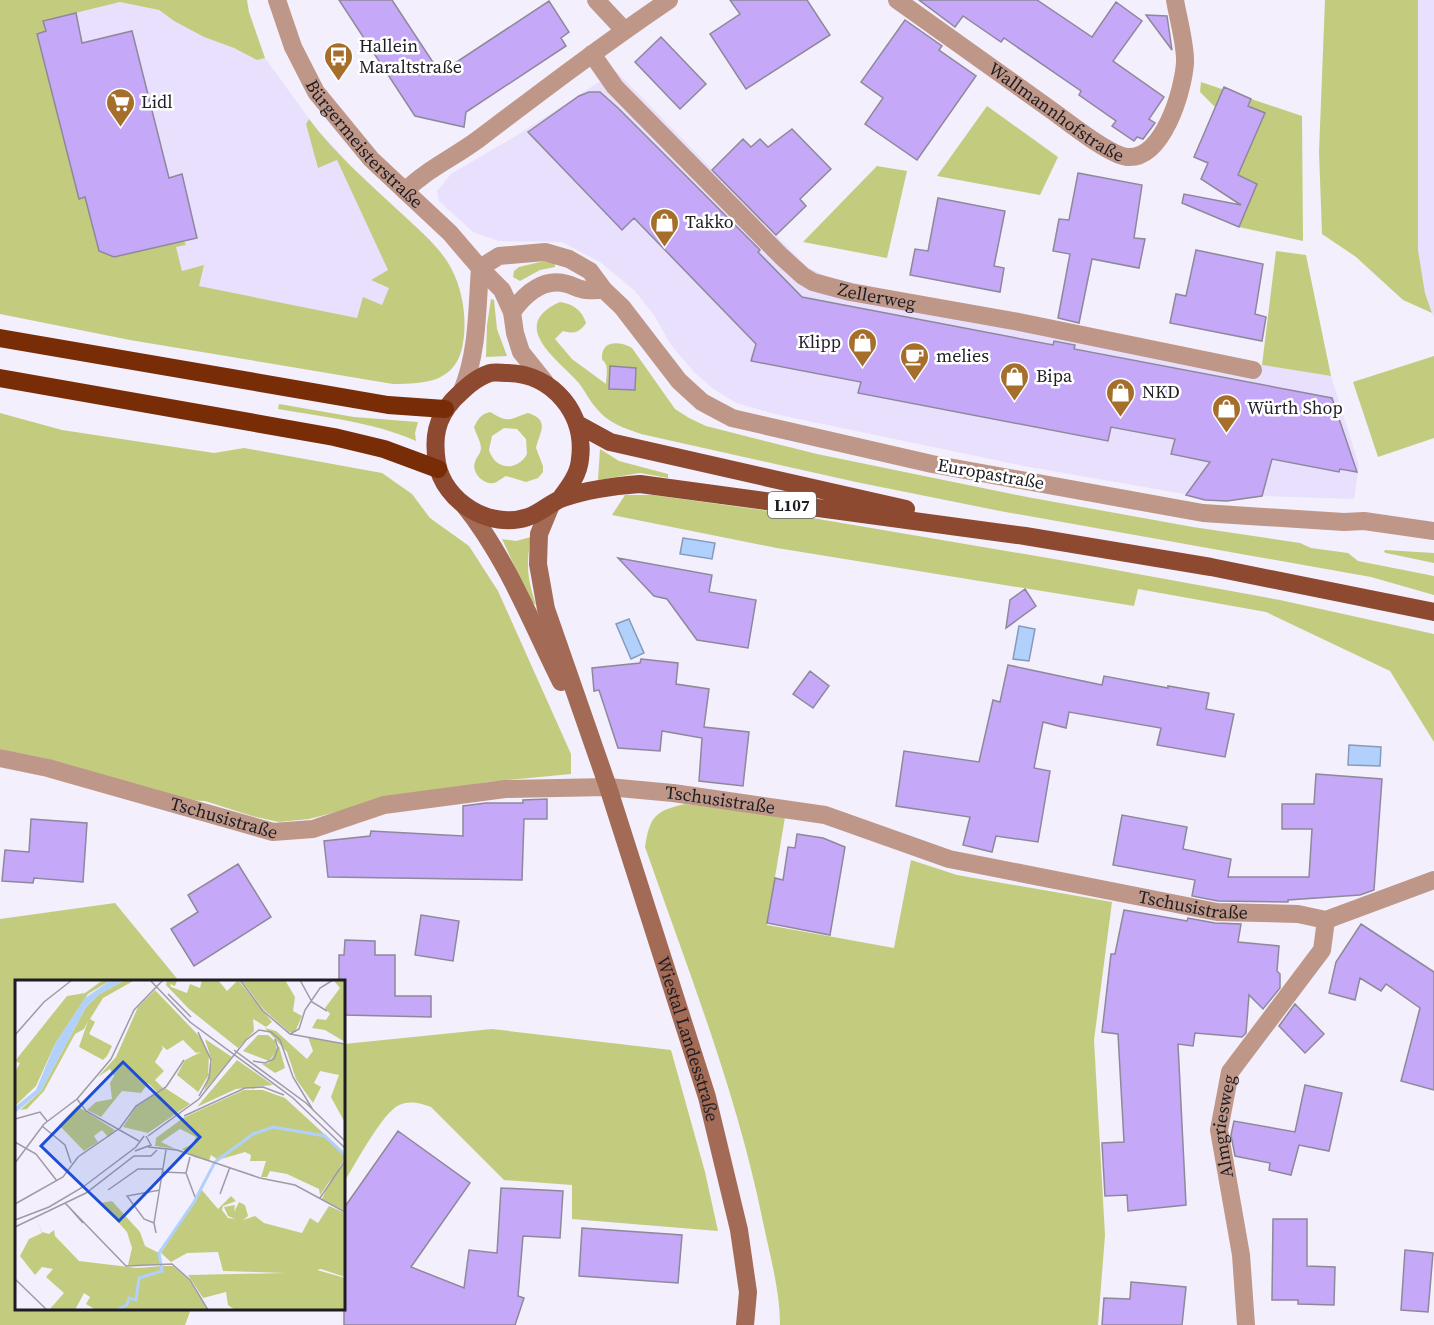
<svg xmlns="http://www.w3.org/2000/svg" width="1434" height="1325" font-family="'Source Serif 4',serif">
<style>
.built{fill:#e9e0fd}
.green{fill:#c3cc7e;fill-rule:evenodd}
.water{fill:#b1d1fc;stroke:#859bbb;stroke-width:1.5}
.building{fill:#c5a8f8;stroke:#8e889b;stroke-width:1.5}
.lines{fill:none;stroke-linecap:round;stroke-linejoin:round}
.street{stroke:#be9788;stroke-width:18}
.secondary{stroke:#a36b55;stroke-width:18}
.primary{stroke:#8d4a30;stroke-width:18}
.highway{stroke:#792d07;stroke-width:18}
.labels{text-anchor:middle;stroke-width:5;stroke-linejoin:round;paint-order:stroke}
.shield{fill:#fff;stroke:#626166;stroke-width:1.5}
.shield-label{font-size:16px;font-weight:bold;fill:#1f1d24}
.poi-label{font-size:18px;fill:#1f1d24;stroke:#fff;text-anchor:start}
.street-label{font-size:18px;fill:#1f1d24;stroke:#fff}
.inset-river{fill:none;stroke:#b1d1fc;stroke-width:3}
.inset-road{fill:none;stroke:#9e9ba6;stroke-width:1.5}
.view{fill:#1d4ed8;fill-opacity:0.15;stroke:#1d4ed8;stroke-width:3}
.inset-edge{fill:none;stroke:#1f1d24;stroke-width:3}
</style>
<rect width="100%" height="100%" fill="#f3effc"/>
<path class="built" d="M1418,0H1434V318L1425,293L1418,250Z
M120,2L159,10L174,21L204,37L234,48L257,60L265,58L315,127L354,169L429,239L451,267L416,345L61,274L29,25Z
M616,71L807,267L830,278L1262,365L1331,376L1359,465L1354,499L1262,496L1227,501L1205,500L1184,494L1024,466L775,414L736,403L712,388L694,372L671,345L654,315L634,290L600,262L562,242L499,241L473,232L439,201L437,191L451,174L519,134Z"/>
<path class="green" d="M0,0H247L249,12L265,58L257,60L234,48L204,37L174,21L159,10L120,2L43,21L46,31L37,34L79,198L99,194L107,228L94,232L99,251L114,257L184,241L186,245L176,247L182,271L204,265L199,286L357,318L363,297L382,305L389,288L371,280L388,270L337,160L318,168L306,124L309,119C335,154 370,184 402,214C419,230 440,247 451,268C463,290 467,319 463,343C457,382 426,384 393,384L130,340L0,314Z
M1325,0H1418V250L1425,293L1432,313L1403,300L1356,257L1322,234L1319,152Z
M1201,82L1302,116L1303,241L1239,227L1257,184L1238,175L1265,113L1222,94L1216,108L1200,92Z
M987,106L1058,157L1040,195L937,176Z
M877,166L907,171L887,258L803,242Z
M1276,251L1306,255L1331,376L1262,365Z
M544,261L555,263V267L540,270L520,281L513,277L514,271L519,267Z
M491,299L494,300L497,329L507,356L486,357L487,325Z
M560,302C573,304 582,310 586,323C579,333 574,334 563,331L555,339L572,359L606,384C606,379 608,370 606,365C603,357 602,364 602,356C603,339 622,342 632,348L675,409L689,418L706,426L817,454L1027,497L1193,527L1300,543L1311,548L1348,553L1358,561L1434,576V595L1371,577L1000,511L856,482L641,434C624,428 608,423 597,409C589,401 585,390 578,382C556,358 508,325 560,302Z
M1434,356V438L1378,457L1353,382Z
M279,404L354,417L418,422L415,433L416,441C373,422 325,417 278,409Z
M490,412C511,424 508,419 528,413C551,420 539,433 536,448L543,466V472L538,478L526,482L506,476C503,477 498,482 494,483C483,485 471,472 475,462C476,457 480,455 481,449C481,442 476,434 474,427C478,419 481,414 490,412ZM504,428L517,429L526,439L527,454C517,472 495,470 489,450L492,436Z
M0,413L62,430L214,453L244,448L382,473L412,494L430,518L469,546L498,591L571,754V774L488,782L382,800L309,819L279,822L252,816L205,801L182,800L47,759L0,749Z
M600,449L619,461L668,474V478L640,473L598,480Z
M625,495H653L783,513L1083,564L1280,600L1434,634V742L1390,671L1266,612L1138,589L1134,606L777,548L612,515Z
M531,537C526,566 527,577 536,605L531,602L502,539L516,541Z
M1385,550L1434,553V563L1386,553L1384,552Z
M685,804L785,817L767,925L894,948L911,860L957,875L1112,902L1094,1040L1105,1235L1098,1325H780C780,1290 770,1256 763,1222C737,1093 688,970 645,847C650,816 655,811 685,804Z
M115,903L179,981L16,982V1308L191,1309L185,1325H0V919Z
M492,1029L671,1050L705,1172L718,1231L572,1219V1185L504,1180L431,1107C420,1103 410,1100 399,1105C382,1113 355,1165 344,1182V1044Z"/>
<path class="water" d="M683,538L715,543L712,559L680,554Z
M629,619L644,653L631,659L616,624Z
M1019,626L1035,629L1029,661L1013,659Z
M1349,745L1381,747L1380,766L1348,765Z"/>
<path class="building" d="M339,0H392L440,73L549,1L569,32L561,38L566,46L466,112L464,127L415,116Z
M730,0H807L830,35L746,89L710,34L740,14Z
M919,0H1037L1092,37L1116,2L1142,21L1113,61L1164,97L1149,119L1155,123L1143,139L1137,137L1134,141L1112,126L1116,121L1079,95L1081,91L1004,38L1001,42L963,16L955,27Z
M76,13L82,43L132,31L169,178L182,174L197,238L114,257L99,251L85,197L79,199L37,34L46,31L43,21Z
M1146,15L1167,16L1172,50Z
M905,20L942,46L939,50L976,76L917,160L865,124L883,98L861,82Z
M661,37L706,84L680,109L635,62Z
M1224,87L1251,99L1248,106L1265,113L1238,175L1257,184L1239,227L1182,203L1184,194L1241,205L1201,179L1208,163L1194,157Z
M589,92H600L618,108L760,250L758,252L802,297L1053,345L1054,341L1075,345L1074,349L1332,398L1357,472L1340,469L1339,472L1272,459L1262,496L1227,501L1205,500L1186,495L1210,462L1171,454L1175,439L1111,427L1108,441L858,393L861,382L751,361L756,344L634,218L622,230L528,132L579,96Z
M792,129L831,169L800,199L806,206L776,235L712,170L743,139L751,147L760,139L768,147Z
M1078,173L1142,185L1134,238L1145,239L1139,268L1092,259L1079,323L1058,318L1070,254L1053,251L1059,219L1069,220Z
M938,198L1005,211L994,266L1004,268L1000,292L910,275L915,249L928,251Z
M1196,250L1263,264L1255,314L1266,317L1262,341L1170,323L1176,294L1186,296Z
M610,366L636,368L635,390L609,389Z
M618,558L712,575L709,592L756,600L748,648L697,640L667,599L654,596Z
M1025,589L1036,606L1006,628L1010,600Z
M641,659L678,663L676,684L709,689L704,727L749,732L743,786L699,781L702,738L662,731L660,751L618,748L599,690L594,691L592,668L640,663Z
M1008,665L1102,685L1104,676L1168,688V686L1209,693L1206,709L1234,714L1225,757L1157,745L1161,728L1069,712L1066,728L1043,722L1034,768L1050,771L1038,842L996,836L992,852L963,845L970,817L896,806L904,751L979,762L993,700L1000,702Z
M810,671L829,686L813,708L793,694Z
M1316,774L1382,779L1374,890L1360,895L1288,900V902L1218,901L1192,896L1195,880L1113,865L1122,815L1187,827L1183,849L1231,859L1228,877H1309L1312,829H1282V804H1314Z
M547,799V819H524L522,880L328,877L324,841L370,836L371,831L463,836V806L486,803H523V800Z
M31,819L87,823L83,882L34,878L33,883L2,881L5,850L29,852Z
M797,834L823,838L845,847L830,935L767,923L775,878L783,880L788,847L795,848Z
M238,864L271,917L194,966L171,929L198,912L188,895Z
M1124,910L1187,921L1188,918L1215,923L1241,924L1238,942L1279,946L1277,971L1280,974V988L1263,1009L1249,995L1246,1033L1242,1037L1195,1033L1193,1046L1178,1044L1186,1205L1128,1211L1127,1195L1105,1196L1102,1143L1124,1142L1118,1034L1102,1032L1111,954H1115Z
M421,915L459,921L453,961L415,955Z
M1361,924L1434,972V1090L1401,1081L1420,1008L1386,984L1381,991L1360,978L1355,1000L1329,993L1336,962Z
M345,940L375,941V955H395V996H431V1017L344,1015V981H339V955H344Z
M1295,1004L1324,1034L1305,1053L1279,1026Z
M1305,1085L1342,1093L1329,1151L1299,1145L1291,1175L1269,1170L1270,1163L1235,1156L1231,1135L1234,1121L1295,1132Z
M398,1131L470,1183L411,1267L464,1288L469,1250L497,1253L501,1188L563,1191L560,1238L523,1236L518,1296L524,1298L515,1325H344V1208Z
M1273,1219H1307V1266L1335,1267L1334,1305L1298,1304V1300H1272Z
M582,1228L682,1235L678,1283L579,1276Z
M1405,1250L1433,1253L1428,1312L1401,1310Z
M1131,1282L1186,1287L1182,1325H1102L1104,1298L1130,1299Z"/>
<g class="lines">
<g class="street">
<path id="s1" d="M277,0L293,47L316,92L371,159L450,233L480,268L502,290L512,312L515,333L521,352L545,382"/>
<path d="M596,0L624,30"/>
<path id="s2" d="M897,0C949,37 1001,74 1054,112C1069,123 1109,155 1127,157C1163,160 1183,91 1185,63C1186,46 1178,18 1175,0"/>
<path id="s3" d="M592,54L615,87L781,256L803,276L813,282L850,292L1019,322L1253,370"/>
<path d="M405,191C427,169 455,157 480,138C542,91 604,44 669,0"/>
<path d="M480,268L499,256L545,252L569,259L590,271L604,290L622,307L679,381L702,402L732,418L932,464L1203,513L1344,522L1364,521L1434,531"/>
<path d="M512,312C525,294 543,277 567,284C572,285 576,288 581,289C588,291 597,290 604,290"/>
<path d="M462,391C478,352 477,309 480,268"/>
<path id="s4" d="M0,758L48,768L273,832L313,829L384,805L505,789L608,787L673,793L825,815L949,859L1217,912L1298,914L1326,920L1434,880"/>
<path id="s5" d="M1246,1325L1241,1255L1219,1130L1230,1072L1322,950L1326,920"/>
</g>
<g class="secondary">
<path d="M464,505C506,557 531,622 561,682"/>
<path id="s6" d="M551,505L539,534L538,564L546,609L608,787L707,1097L739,1230L748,1292L745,1325"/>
</g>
<path class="primary" d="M579,425L610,442L906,509
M560,499C569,487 579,474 580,459C586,414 553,374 508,373C502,373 495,372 490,373C475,378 464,389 453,400C436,419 433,438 437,463C444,502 490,530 528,517C541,513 551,502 563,498C589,489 613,486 640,484L1025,536L1211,567L1434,612"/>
<path class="highway" d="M0,338L388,405L445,409
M0,378L334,437L384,449L438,469"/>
</g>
<defs>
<symbol id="bus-pin" viewBox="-11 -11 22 30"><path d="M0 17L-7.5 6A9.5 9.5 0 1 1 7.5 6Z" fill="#a66e2b" stroke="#fff"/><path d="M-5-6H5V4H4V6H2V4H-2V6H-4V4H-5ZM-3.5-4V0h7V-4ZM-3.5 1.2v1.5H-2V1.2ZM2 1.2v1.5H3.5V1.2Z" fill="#fff"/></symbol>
<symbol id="supermarket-pin" viewBox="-11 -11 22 30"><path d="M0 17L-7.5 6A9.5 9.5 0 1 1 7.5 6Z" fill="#a66e2b" stroke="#fff"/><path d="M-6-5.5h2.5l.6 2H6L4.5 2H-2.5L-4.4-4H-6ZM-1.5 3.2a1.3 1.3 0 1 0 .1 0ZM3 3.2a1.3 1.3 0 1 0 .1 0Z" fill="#fff"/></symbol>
<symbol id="shop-pin" viewBox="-11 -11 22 30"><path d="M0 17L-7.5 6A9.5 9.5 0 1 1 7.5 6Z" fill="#a66e2b" stroke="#fff"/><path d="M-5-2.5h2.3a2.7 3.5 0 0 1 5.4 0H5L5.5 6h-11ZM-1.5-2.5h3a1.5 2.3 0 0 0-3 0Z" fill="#fff"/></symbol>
<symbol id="cafe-pin" viewBox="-11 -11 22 30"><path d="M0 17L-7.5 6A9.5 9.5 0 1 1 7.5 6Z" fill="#a66e2b" stroke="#fff"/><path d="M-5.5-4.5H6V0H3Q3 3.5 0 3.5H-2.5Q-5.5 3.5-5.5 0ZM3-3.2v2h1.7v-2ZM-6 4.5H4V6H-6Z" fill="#fff"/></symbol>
</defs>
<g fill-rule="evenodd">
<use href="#bus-pin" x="322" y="40" width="33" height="45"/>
<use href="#supermarket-pin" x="104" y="86" width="33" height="45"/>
<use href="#shop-pin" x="648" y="206" width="33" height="45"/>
<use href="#shop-pin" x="846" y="326" width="33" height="45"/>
<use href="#cafe-pin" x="898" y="340" width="33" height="45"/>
<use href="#shop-pin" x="998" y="360" width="33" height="45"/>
<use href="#shop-pin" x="1104" y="376" width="33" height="45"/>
<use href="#shop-pin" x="1210" y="392" width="33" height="45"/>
</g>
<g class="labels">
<rect class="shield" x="768" y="492" width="48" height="26" rx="4.5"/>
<g class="shield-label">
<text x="792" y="511">L107</text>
</g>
<g class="poi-label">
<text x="359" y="52">Hallein<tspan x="359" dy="21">Maraltstraße</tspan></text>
<text x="141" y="108">Lidl</text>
<text x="685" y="228">Takko</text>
<text x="841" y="348" text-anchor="end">Klipp</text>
<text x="936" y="362">melies</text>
<text x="1036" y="382">Bipa</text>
<text x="1142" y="398">NKD</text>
<text x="1247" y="414">Würth Shop</text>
</g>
<g class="street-label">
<text dy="6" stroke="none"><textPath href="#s2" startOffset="195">Wallmannhofstraße</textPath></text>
<text dy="6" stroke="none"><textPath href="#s1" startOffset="171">Bürgermeisterstraße</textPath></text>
<text dy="6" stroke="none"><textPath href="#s3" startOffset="384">Zellerweg</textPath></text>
<text transform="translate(991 474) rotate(10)" y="6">Europastraße</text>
<text dy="6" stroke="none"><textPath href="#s4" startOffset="736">Tschusistraße</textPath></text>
<text dy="6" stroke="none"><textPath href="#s4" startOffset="232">Tschusistraße</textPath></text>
<text dy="6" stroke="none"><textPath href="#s4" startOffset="1222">Tschusistraße</textPath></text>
<text dy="6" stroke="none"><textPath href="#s6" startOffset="560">Wiestal Landesstraße</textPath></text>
<text dy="6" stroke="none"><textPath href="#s5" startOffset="201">Almgriesweg</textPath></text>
</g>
</g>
<g transform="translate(15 980)">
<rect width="330" height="330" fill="#f3effc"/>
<path d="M88,0H96L73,14L40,64L21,106L0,126V92L5,83L0,81L52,16L70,13ZM110,0H120L88,18L75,39L80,42L74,54L97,66L92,76L88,80L64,67L73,41L69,49L60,54L29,111L12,129L5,130L26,111L71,27L83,15ZM152,0H162L160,6L155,4L156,7L172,13L175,4L185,8L187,0H203L212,11L223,0L257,42L251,47L238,39L239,51L223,68L174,29L151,5ZM226,0H270L280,17L278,31L287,36L280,52H274L249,30ZM330,0V62L310,50L297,48L302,39L311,40L315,34L310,28L325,8L319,1ZM140,10L186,58L194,74L193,96L177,122L183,112L162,95L170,80L186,72L181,73L168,60L152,70L146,65L148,68L140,82L149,91L140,100L148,108L142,112L133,103L126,113L107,111L86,137L72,130L81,122L97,119L95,103L99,96L95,89L83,97L101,77L123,27ZM250,48L261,51L292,79L298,71L293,57L330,64V143L316,117L324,95L305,91L299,103L306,107L298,123L281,99L272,72ZM243,55H253L260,61L262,70L254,81L228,71ZM190,59L217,77L189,111L197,82ZM264,66L270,88L260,93L247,84L254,83ZM222,80L258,105L221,109L182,127ZM150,108L175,124L133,153L108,147L121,127ZM229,110H248L270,118L330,173V179L305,215L304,209L272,194L255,191L252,197H246L251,181H235L236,175L230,172L203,180L196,175L194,181L179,177L167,169L178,164L181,157L165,149L146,162L161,169L140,166L141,158L168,138ZM62,126L100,150L93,157L87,150L79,156L83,162L69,171L44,145ZM330,182V231L307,219L319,193ZM186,209L203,229L216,216L221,221L208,226L207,230L213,238L220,239L213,236L209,227L220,225L219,232L224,222L230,225L233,236L228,240L240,236L249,243L287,253L295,238L303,243L314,226L330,233V297L306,289L302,290L330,298V330H220L213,325L211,312L188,318L173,295L270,293L208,291L203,272L172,273L156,282L146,273ZM97,221L125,252L130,266L144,273L147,285H113L117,268L112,252L86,223ZM22,241L27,252L34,254L39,250L40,256L64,281L122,288L147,286L145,293L148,286H158L174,300L192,329L81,330L71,324L75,317L69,313L60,330H34L49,313L31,297L38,289L27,287L20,295L5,276L14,259L27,253Z" fill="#c3cc7e"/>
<path d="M96,0H110L83,15L71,27L26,111L0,133V127L21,110L40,64L70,18Z" fill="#b1d1fc"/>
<path class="inset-river" d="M102,330L112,325L114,318L121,320L124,298L147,291L144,273L179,222L200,182L238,154L258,147L310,156L330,175"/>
<path class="inset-road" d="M135,0L175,42L278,118L330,168M225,0L248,31L275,54L330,64M285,0L297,22L312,31M153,14L176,37M183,52L196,80L194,98L184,116M275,54L284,49L290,30L305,8L318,0M0,55L29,22L57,0M219,70L291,123L330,161M238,81L250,83L259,79L263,68L260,59M169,136L230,108L248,107L269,115M0,139L25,132L32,141M27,146L50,165L56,183M133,156L184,119L231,60L244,50L256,52L265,60L278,97L298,130M124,161L71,131L62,119L96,79L119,30L148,0M0,162L21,174L42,201M133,167L162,170L245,198L280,205L330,232M120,171L136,165L131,156M175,177L171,193L180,217M0,183L29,144L62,119M148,192L171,193M93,210L123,189H148M205,214L215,187M305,218L330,181M50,223L111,286L157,284L175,300L193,330M0,224L48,197L63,177L105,148L121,126L151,107L169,80M53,226L68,243M0,240L34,227L68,207L121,167L129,156M139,243L129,239L112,216L145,210M0,247L71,213L119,176H136L142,170M141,253L139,243L151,170M0,299L32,330"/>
<path class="view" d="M108,82L185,157L104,241L26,166Z"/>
<rect width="330" height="330" class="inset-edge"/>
</g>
</svg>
